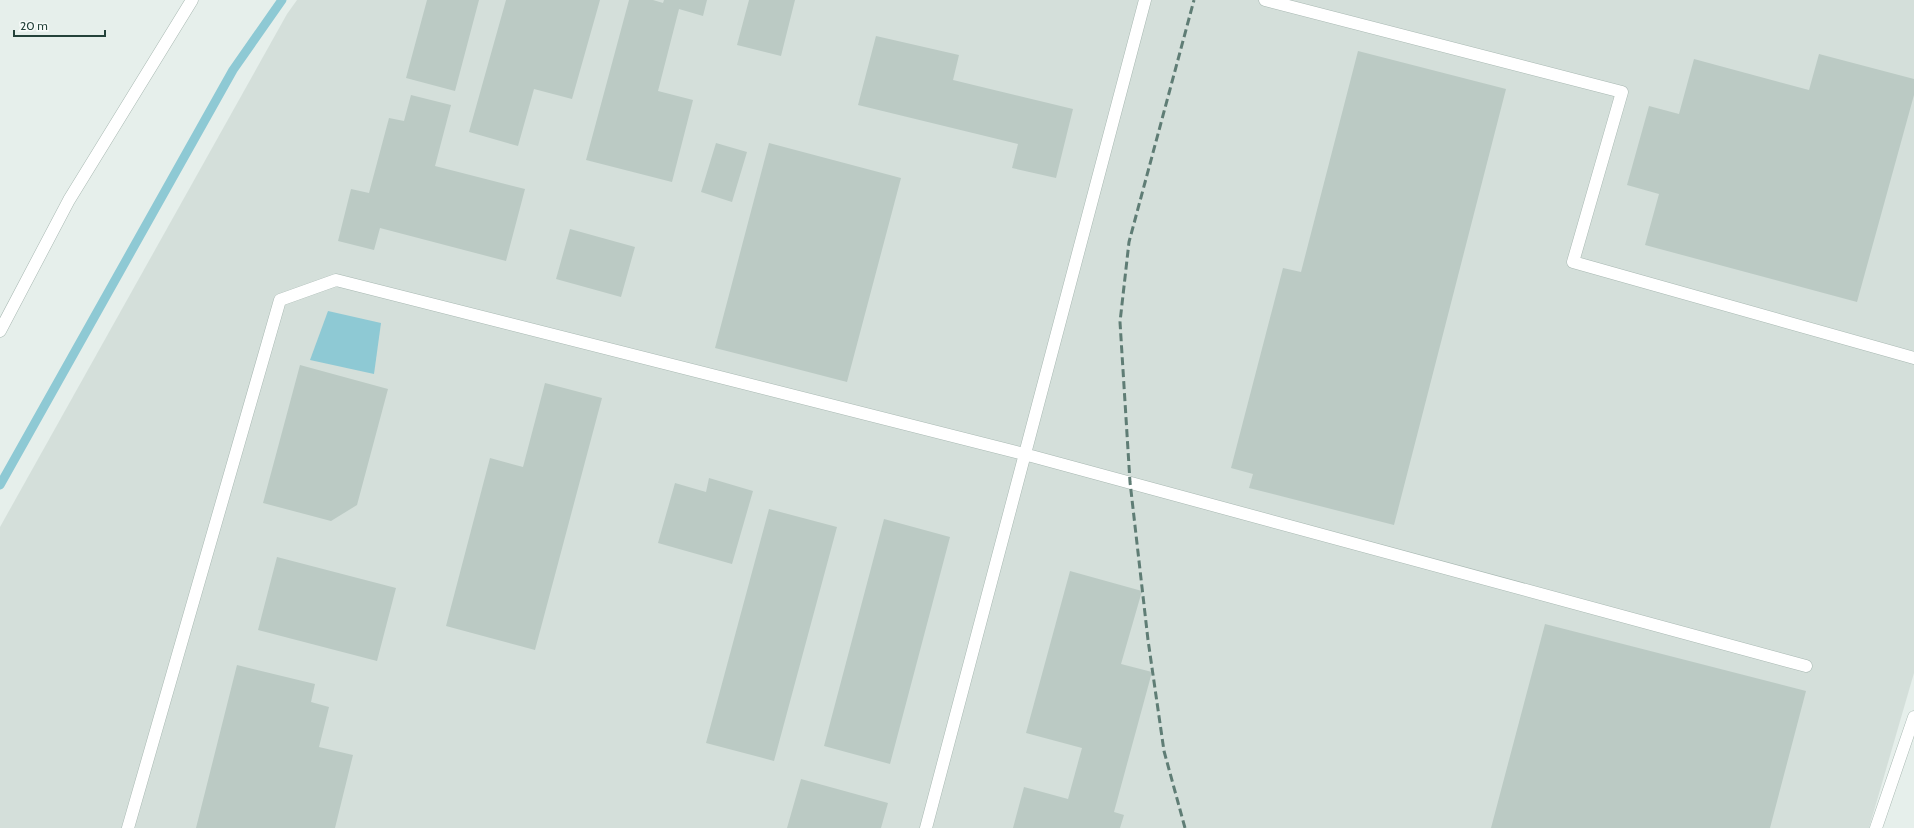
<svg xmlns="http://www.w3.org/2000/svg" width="1914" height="828" font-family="Cabin,sans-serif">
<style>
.built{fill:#d4dfda}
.water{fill:#8ec9d4}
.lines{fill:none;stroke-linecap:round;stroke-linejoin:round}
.stream{stroke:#8ec9d4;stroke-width:9}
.building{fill:#bbcac4}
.lane-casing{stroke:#a8b8b2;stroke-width:13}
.street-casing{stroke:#a8b8b2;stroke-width:13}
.lane{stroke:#fff;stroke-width:12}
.street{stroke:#fff;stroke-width:12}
.rail{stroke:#5f7d75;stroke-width:3;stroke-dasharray:8 4;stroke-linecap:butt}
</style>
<rect width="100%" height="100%" fill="#e6efeb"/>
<path class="built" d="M297,0H1914V673L1869,828H0V527L287,14Z"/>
<path class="water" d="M328,311L381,323L374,374L310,360Z"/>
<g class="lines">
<path class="stream" d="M0,485L233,70L282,0"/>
</g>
<path class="building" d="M427,0H479L455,91L406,78Z
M506,0H600L572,99L534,89L518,146L469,132Z
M629,0H653L663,3L664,0H707L703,16L679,9L658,91L693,100L672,182L586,160Z
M749,0H795L781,56L737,45Z
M876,36L959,55L953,80L1073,109L1056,178L1012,168L1018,144L858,105Z
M1358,51L1506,89L1394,525L1249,488L1253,474L1231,468L1283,268L1301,272Z
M1819,54L1914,79V95L1857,302L1645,245L1659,194L1627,185L1649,106L1679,114L1694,59L1809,90Z
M411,95L451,105L435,166L525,189L506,261L380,228L374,250L338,241L351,189L369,193L389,118L404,121Z
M716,143L747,152L732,202L701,192Z
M769,143L901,178L847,382L715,348Z
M570,229L635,247L621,297L556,279Z
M300,365L388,389L357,505L331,521L263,503Z
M545,383L602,398L535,650L446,626L490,458L523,467Z
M709,478L753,491L732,564L658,543L675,483L706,492Z
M769,509L837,527L774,761L706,743Z
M884,519L950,537L890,764L824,746Z
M277,557L396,588L377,661L258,630Z
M1070,571L1142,591L1121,664L1152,672L1114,812L1124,815L1120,828H1013L1024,787L1068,799L1082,748L1026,733Z
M1545,624L1806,691L1770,828H1491Z
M237,665L315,684L311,702L329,707L319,747L353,755L335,828H196Z
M801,779L888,803L881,828H787Z"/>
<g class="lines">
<defs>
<path id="lane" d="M1265,0L1622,92L1573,262L1914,358
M128,828L280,300L336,280L1024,454L1806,666
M926,828L1145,0
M1876,828L1914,717"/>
<path id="street" d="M0,331L69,200L192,0"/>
</defs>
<use href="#lane" class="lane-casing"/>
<use href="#street" class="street-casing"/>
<use href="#lane" class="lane"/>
<use href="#street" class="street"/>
<path class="rail" d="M1185,828L1164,751L1148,640L1130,482L1120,322L1129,242L1194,0"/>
</g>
<path d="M14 30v6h91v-6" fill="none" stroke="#24423a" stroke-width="2"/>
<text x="20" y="30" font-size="12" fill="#24423a" stroke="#f7fbf9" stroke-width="3" paint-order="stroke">20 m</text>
</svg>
